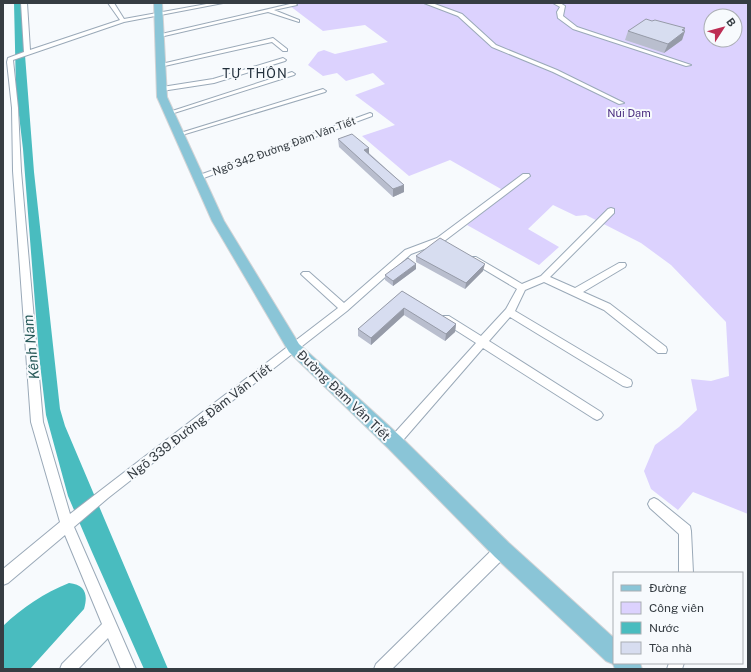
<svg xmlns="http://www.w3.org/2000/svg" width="751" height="672" font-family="'Public Sans',sans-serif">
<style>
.green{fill:#dcd2fe;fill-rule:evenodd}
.water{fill:#49bcbf}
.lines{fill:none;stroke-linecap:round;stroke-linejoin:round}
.street-casing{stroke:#9aa9b8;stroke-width:2}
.primary-casing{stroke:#d3d4d6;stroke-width:2}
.street{fill:#fff;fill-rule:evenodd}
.primary{fill:#8ac5d7;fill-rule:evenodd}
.wall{fill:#b9bece}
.shaded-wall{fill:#969ba8}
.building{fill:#d7ddf0;stroke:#969ba8}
.labels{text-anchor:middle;stroke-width:4;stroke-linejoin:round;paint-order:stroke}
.far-park-label{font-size:11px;fill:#4b2e80;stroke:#f7fafd}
.far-street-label{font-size:11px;fill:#363d43;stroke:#f7fafd}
.far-quarter-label{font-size:13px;letter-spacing:1px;fill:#222f3b;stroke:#f7fafd}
.street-label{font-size:13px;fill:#363d43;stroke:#f7fafd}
.water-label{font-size:14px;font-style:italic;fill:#275959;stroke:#f7fafd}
</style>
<rect width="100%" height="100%" fill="#f7fafd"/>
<path class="green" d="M300,3H748V514L693,492L678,510L651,489L644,471L655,445L679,427L697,410L691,379L711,381L729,376L726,322L671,265L641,243L586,215L576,216L553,205L528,229L559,247L539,265L467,225L508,193L450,160L409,176L362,136L395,125L355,95L385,84L373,73L346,81L337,73L323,76L308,65L318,52L324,50L335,54L388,42L365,25L323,31L290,6ZM711,16H735V40H711Z"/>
<path class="water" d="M14,3H21L34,172L60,409L65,426L168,669H144L92,552L68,496L46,415L39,355L23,149L16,90Z
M69,583C86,585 88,595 84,609L30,669H3V626C23,607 44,593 69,583Z"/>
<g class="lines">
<defs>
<path id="street" d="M21,3H27L30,50L120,20L108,3H114L124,19L212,3H223L124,22L13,60L18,108L21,171L43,422L70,514L338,308L303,276L301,274L303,272H309L344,303L405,250L437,238L523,174H529L530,176L443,242L411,254L347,311L108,498L74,527L136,669H121L108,638L78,669H60L62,664L102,624L65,535L8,583L3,585V569L60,522L31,422L13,171L12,108L7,62L8,58L24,52Z
M289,3H295L297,5L274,10L299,20V22L268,12L160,37L157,35L290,4Z
M424,3H432L462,14L496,45L557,70L624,103L619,104L553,72L492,47L458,16Z
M553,3H560L565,6L563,16L577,27L691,65L686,66L573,29L558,18L557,12L560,7Z
M273,38L287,49V51H283L272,42L160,67L157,65Z
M283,58L286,60L285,61L214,83L162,91L159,89L162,87L213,79Z
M292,72L295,74L294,75L171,114L166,113Z
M323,89L326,91L325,92L182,135L177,134Z
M370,113L372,114V116L201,179H198L194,177Z
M611,208L614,209V213L550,277L575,288L619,263H625L626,265L625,267L583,292L610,304L666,347L667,350L666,353H658L604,310L544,282L525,290L515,311L631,380L632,383L631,386L627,387L623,386L510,317L489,341L601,412L603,415L601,418L597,420L593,418L483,348L398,446L394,447L390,446L388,442L390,438L476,343L443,322L441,319L443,316H449L481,336L506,309L517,289L470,261L469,259L470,257H476L522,284L541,276L608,209Z
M654,498L658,500L690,526L691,531L693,573H679V534L650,508L648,504L650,500Z
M502,543L507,545L509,550L507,555L392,669H374L376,664L497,545Z
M669,663H684L682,669H667Z"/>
<path id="primary" d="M154,3H162L167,97L224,221L299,344L400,436L509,543L614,638V663H640L642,669H615L613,664L606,661L495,557L388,448L289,352L212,221L157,97Z"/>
</defs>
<use href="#street" class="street-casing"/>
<use href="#primary" class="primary-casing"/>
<use href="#street" class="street"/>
<use href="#primary" class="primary"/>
</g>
<path class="wall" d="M685,28L684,31H685L682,40L664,53L625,40L628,31Z
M338,139L369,148V153L404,185V192L393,197L339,147Z
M416,256L483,271L465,289L416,262Z
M416,264V269L393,286L385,280V275Z
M402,291L456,324L455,332L445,341L404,315L371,345L358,336V329Z"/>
<path class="shaded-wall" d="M685,28L683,33L685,31L682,40L664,53L668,44Z
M369,148V155L364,150Z
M404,185V192L393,197V189Z
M416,264V269L393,286V281Z
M485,264L483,271L465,289L466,283Z
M404,308V315L371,345V338Z
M456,324L455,332L445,341L446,334Z"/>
<path class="building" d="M646,19L652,21L655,20L685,28L682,30L685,31L668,44L628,31Z
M352,134L369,148L364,150L404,185L393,189L338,139Z
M440,238L485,264L466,283L416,256Z
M408,258L416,264L393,281L385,275Z
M402,291L456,324L446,334L404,308L371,338L358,329Z"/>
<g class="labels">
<g class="far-park-label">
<text x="629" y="117">Núi Dạm</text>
</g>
<g class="far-street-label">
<text transform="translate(284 146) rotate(-20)" y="4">Ngõ 342 Đường Đàm Văn Tiết</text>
</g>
<g class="far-quarter-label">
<text x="255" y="78">TỰ THÔN</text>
</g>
<g class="street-label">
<text transform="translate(344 395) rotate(44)" y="5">Đường Đàm Văn Tiết</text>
<text transform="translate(199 421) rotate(-38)" y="5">Ngõ 339 Đường Đàm Văn Tiết</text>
</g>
<g class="water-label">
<text transform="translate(31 347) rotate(-96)" y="5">Kênh Nam</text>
</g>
</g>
<rect width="751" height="672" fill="none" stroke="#363d43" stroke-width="8"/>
<rect x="613" y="572" width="130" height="92" fill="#f7fafd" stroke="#aaaeb3"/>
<rect x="621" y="585" width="20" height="6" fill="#8ac5d7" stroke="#aaaeb3"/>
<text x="649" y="592" font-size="12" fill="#363d43">Đường</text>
<rect x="621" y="602" width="20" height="12" fill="#dcd2fe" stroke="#aaaeb3"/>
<text x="649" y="612" font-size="12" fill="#363d43">Công viên</text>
<rect x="621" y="622" width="20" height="12" fill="#49bcbf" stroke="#aaaeb3"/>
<text x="649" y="632" font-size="12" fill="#363d43">Nước</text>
<rect x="621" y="642" width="20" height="12" fill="#d7ddf0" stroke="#aaaeb3"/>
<text x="649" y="652" font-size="12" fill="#363d43">Tòa nhà</text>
<g transform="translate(723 28) rotate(54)"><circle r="19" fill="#f7fafd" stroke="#aaaeb3"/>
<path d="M0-3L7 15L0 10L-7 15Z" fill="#bd2d54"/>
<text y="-6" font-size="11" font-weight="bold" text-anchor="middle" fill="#363d43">B</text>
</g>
</svg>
